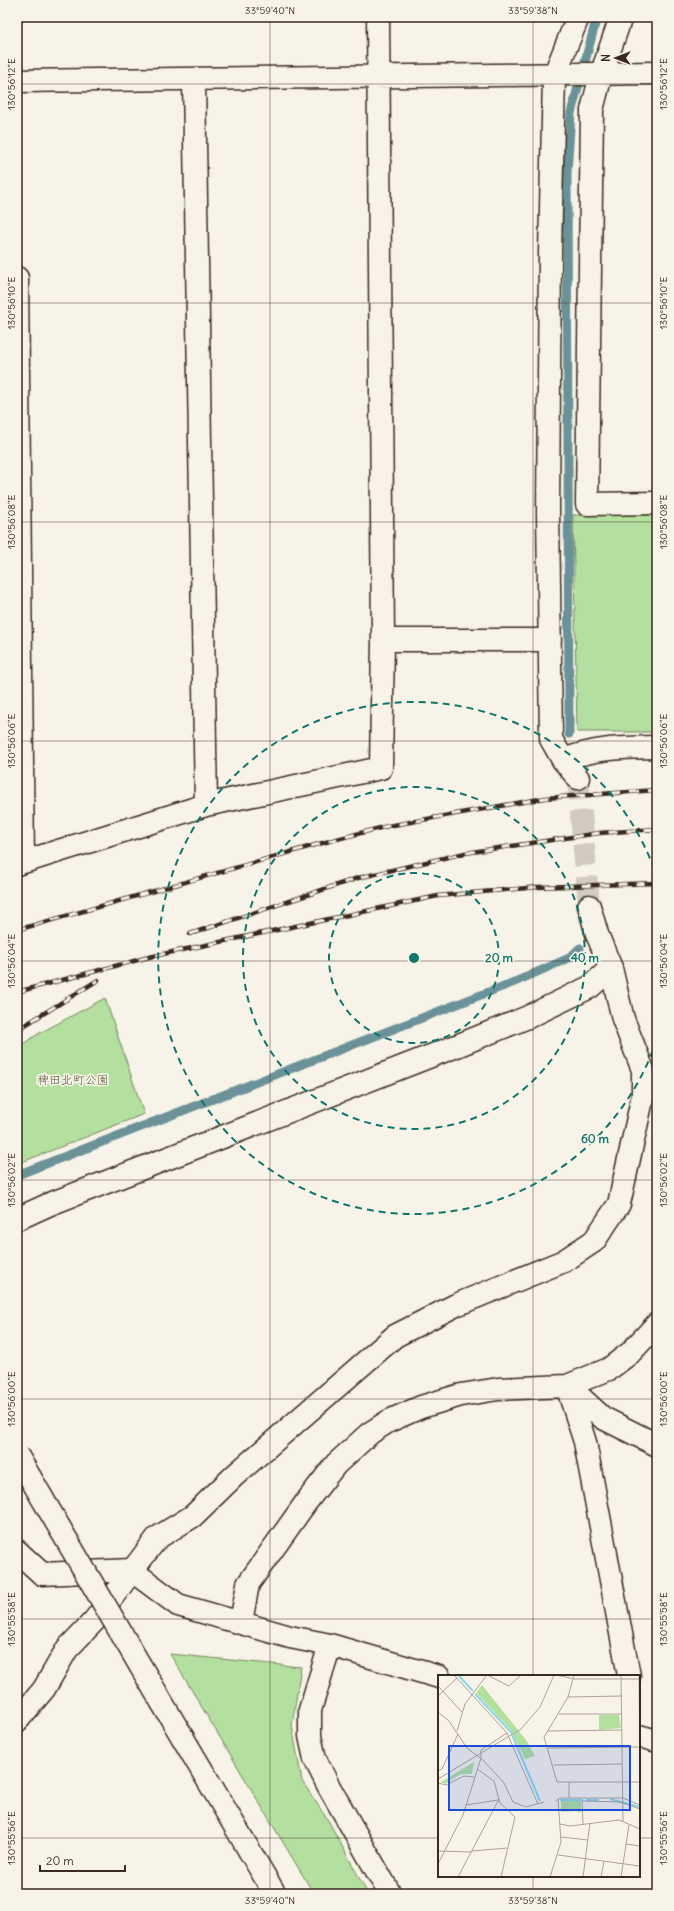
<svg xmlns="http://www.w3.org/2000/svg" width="674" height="1911" font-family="Delius,'Klee One',sans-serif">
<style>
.green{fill:#b3e09e;stroke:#77855e}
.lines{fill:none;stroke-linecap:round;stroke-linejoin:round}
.stream{stroke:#6a9298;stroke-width:9}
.minor-tunnel{stroke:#d1cbc0;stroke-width:22;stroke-dasharray:22 11;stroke-linecap:butt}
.minor-casing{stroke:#3b2a1e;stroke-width:25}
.tertiary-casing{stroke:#3b2a1e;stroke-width:25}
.minor{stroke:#f7f3e8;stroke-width:22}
.tertiary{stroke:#f7f3e8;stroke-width:22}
.rail-casing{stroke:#3b2a1e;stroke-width:4.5}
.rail{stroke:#f7f3e8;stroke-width:3;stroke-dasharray:9;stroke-linecap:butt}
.tertiary-bridge-casing{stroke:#3b2a1e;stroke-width:25;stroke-linecap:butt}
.tertiary-bridge{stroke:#f7f3e8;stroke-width:22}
.ticks{fill:none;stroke:#3b2a1e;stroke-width:1;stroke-opacity:0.45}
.ring{fill:none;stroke:#0f766e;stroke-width:2;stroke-dasharray:7 5}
.labels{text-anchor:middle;stroke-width:3.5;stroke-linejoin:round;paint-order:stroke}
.park-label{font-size:12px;fill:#59583e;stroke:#f7f3e8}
.inset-river{fill:none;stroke:#8ad7e9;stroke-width:2}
.inset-road{fill:none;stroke:#aca397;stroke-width:1}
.view{fill:#1d4ed8;fill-opacity:0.15;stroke:#1d4ed8;stroke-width:2}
.inset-edge{fill:none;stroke:#3b2a1e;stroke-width:2}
.centre{fill:#0f766e;stroke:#f7f3e8;stroke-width:2}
.ring-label{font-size:12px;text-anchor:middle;font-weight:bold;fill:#0f766e;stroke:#f7f3e8;stroke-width:3.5;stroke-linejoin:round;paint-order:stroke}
.neatline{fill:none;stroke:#3b2a1e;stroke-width:1.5}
.ticks-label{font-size:10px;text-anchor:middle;fill:#3b2a1e}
</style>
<rect width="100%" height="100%" fill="#f7f3e8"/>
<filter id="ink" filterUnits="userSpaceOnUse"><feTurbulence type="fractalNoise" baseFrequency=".025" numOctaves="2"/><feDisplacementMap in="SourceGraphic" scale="8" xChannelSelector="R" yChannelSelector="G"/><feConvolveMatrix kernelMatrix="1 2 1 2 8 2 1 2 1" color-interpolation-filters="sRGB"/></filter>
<g filter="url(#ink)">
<path class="green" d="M573,515H657V732H577Z
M105,998L144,1114L17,1164V1048L38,1034Z
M170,1654L301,1667L292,1726L302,1781L329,1822L368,1894H314Z"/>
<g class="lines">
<path class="stream" d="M569,734L567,173L571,113L597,17
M17,1175L517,981L569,958L580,948"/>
<path class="minor-tunnel" d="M578,778L589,906"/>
<defs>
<path id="minor" d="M578,17L554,76L550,253L548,511L551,739L563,760L578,778
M621,17L601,75L592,110L587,504L657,503
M194,79L206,805
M17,81L657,73
M17,278L23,862
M383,640H550
M563,760C598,747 620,748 657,747
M17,864L206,805L381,768L383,640L378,17
M567,1386L585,1442L629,1676
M568,1386L603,1418L657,1445
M241,1622L248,1584L307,1501L336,1464L370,1433L389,1421L421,1407L461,1395L498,1389L567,1386L609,1369L630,1353L657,1324
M17,1721L44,1689L67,1649L94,1621L157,1538L193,1516L234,1476L395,1336L456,1305L564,1261L594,1241L619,1204L643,1095V1070L623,1019L611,968L597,934L589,906"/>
<path id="tertiary" d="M17,1219L50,1204L459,1045L528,1017L590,987L611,968
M17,1551L42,1574L131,1570L178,1605L290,1637L330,1645L439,1677
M330,1645L310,1710V1736L315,1759L328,1785L390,1894
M141,1667L275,1894
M639,1736L657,1741"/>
</defs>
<use href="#minor" class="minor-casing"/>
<use href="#tertiary" class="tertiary-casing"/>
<use href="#minor" class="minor"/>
<use href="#tertiary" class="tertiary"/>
<defs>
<path id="rail" d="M17,930L333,840L388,826L545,798L657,790
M190,934L358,878L465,853L599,833L657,829
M17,992L149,957L438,896L538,887L657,883
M17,1030L98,980"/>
</defs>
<use href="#rail" class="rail-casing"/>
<use href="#rail" class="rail"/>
<defs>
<path id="tertiary-bridge" d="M17,1455L141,1667"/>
</defs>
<use href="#tertiary-bridge" class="tertiary-bridge-casing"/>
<use href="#tertiary-bridge" class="tertiary-bridge"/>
</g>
</g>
<path class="ticks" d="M270,17V1894M533,17V1676M17,84H657M17,303H657M17,522H657M17,741H657M17,961H657M17,1180H657M17,1399H657M17,1619H657M17,1838H439M639,1838H657M533,1876V1894"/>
<g class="ring">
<circle cx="414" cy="958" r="85"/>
<circle cx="414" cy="958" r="171"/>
<path d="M657 1039A256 256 0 1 1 657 877"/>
</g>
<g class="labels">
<g class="park-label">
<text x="73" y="1084">稗田北町公園</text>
</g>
</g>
<g transform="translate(438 1675)">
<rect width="202" height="202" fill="#f7f3e8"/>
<path d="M44,10L88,65L97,81L87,84L72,54L38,18ZM161,40H181L183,53L161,55ZM36,87L34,99H23L7,109L3,107ZM123,125H143V138L138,136L123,137Z" fill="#b3e09e"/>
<path class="inset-river" d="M20,0L35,16M37,19L73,57L102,126M172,124L202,132M122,125H145M148,125H161"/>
<path class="inset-road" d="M16,0L69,58L100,129M49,0L71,11L83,0M119,0L136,4H201M136,0L130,22L106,62L119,107H202M183,0L185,146M201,0L202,101M0,11L24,37M0,21L19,3M130,22L184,21M0,37L11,46L29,73L46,86L66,108L75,127L88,132L106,127M121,39H184M19,56L27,29L49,0M109,56L184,55M110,73L202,72M116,90L184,89M39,94L56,106L62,128L77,142L63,202M0,96L4,94L20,59M0,104L83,54L102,32L116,0M131,107V123M0,108L8,110L26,101L36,102M118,126L122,123H185L202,130M28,130L60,125M122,149L132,151L181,145L202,154M145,149L144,126L182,127L202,134M123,162L150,165M188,169L202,171M0,176L33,177M34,176L69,173M120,180L202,191M0,189L25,140L43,83V75L69,58M20,202L61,124M112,202L123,167L120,124M145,202L152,148M163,202L166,186M183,202L191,150"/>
<path class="view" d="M11,71H192V135H11Z"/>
<rect width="202" height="202" class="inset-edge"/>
</g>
<circle cx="414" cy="958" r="6" class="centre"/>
<g class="ring-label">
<text x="499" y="962">20 m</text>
<text x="585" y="962">40 m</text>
<text x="595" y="1143">60 m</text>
</g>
<rect width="674" height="1911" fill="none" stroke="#f7f3e8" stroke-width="44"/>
<g transform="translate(616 58) rotate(270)" stroke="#f7f3e8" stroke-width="3" paint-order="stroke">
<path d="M0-3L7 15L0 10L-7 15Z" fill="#3b2a1e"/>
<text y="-6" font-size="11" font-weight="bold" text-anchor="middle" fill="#3b2a1e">N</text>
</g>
<path d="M40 1865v6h85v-6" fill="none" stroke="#3b2a1e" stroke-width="2"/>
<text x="46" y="1865" font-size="12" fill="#3b2a1e" stroke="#f7f3e8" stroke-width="3" paint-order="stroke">20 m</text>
<rect x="22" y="22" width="630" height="1867" class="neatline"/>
<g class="ticks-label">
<text x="270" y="14">33°59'40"N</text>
<text x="533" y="14">33°59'38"N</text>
<text transform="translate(663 84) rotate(-90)" y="4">130°56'12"E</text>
<text transform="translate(11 84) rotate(-90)" y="4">130°56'12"E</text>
<text transform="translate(663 303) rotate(-90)" y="4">130°56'10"E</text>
<text transform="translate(11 303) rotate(-90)" y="4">130°56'10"E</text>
<text transform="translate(663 522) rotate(-90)" y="4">130°56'08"E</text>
<text transform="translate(11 522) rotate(-90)" y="4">130°56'08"E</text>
<text transform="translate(663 741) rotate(-90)" y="4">130°56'06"E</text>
<text transform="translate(11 741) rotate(-90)" y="4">130°56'06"E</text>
<text transform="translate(663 961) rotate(-90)" y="4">130°56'04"E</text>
<text transform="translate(11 961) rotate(-90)" y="4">130°56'04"E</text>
<text transform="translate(11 1180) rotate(-90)" y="4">130°56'02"E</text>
<text transform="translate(663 1180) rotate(-90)" y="4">130°56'02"E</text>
<text transform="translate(11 1399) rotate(-90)" y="4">130°56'00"E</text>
<text transform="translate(663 1399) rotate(-90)" y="4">130°56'00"E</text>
<text transform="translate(11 1619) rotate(-90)" y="4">130°55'58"E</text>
<text transform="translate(663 1619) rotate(-90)" y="4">130°55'58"E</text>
<text transform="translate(11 1838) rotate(-90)" y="4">130°55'56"E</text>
<text transform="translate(663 1838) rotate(-90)" y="4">130°55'56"E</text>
<text x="270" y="1904">33°59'40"N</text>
<text x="533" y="1904">33°59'38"N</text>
</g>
</svg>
